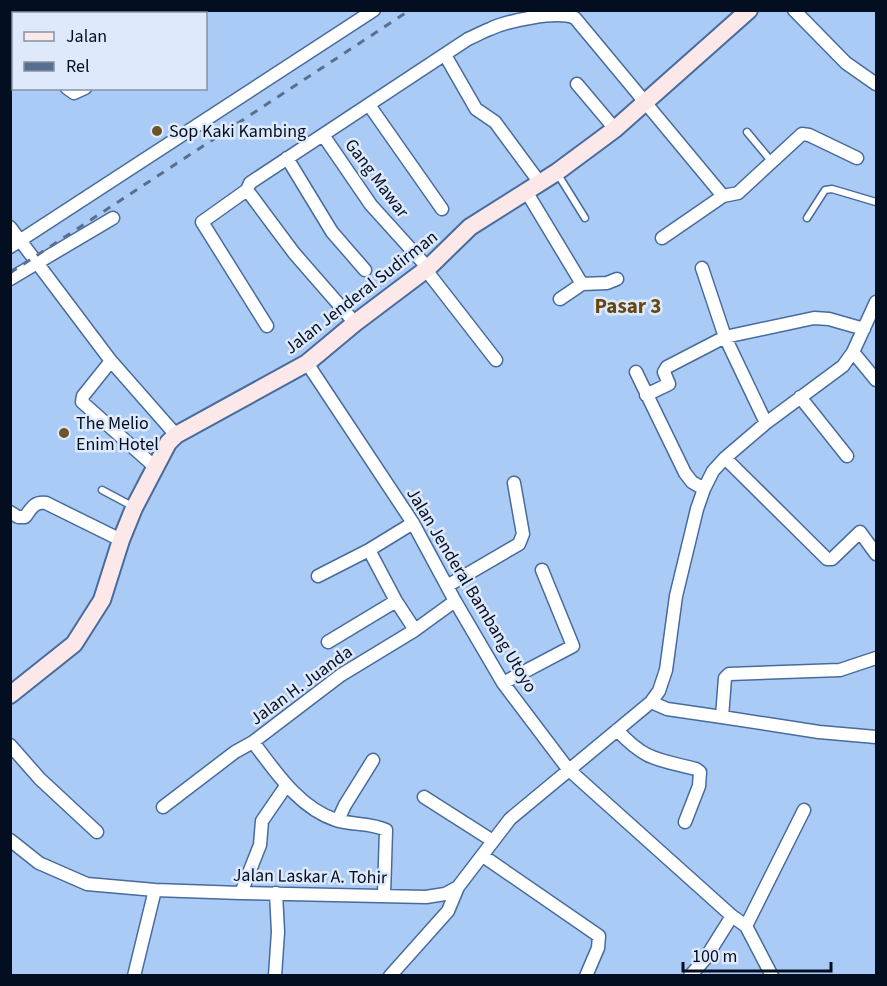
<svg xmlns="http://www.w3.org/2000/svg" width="887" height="986" font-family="'Source Sans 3',sans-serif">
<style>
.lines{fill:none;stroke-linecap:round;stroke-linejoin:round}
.service-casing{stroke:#476b9c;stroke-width:9}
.minor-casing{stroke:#476b9c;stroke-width:15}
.secondary-casing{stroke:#476b9c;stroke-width:20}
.service{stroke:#fff;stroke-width:6}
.minor{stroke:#fff;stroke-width:12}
.secondary{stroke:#fce8e8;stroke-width:16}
.rail{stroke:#596f8f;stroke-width:3;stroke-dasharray:8 8;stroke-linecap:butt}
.poi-dot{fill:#705326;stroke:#deeafb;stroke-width:2}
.labels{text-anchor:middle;stroke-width:5;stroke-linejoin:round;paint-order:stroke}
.poi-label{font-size:18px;fill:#030e21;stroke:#deeafb;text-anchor:start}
.street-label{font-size:18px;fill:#030e21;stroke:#deeafb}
.quarter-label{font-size:21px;font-weight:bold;fill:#664711;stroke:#deeafb}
</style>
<rect width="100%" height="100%" fill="#abcbf7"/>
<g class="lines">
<defs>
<path id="service" d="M747,132L772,162
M557,173L585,218
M807,218L825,190L832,189L876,202
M102,490L134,507"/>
<path id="minor" d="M64,10L70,14
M794,10L846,63L876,84
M10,55L14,56
M445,55L476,109L495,122L540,183
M577,84L615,129
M67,88L74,93L85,88
M369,105L442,209
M323,135L371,205L428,268
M287,158L332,232L365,270
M247,190L202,222L267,326
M526,191L582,284L560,299
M10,227L111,361L176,435
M662,238L723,196L738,193L802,134L809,135L857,158
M10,247L374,10
M702,268L725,337L766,423
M426,270L496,360
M10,279L113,218
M582,284L607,283L617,279
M355,323L294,253L247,190L250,183L468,39C475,36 482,32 490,29C507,21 557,10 575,18L723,196
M853,352L876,380
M111,361L83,396L82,402L155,467
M307,363L413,523L455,601L503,683L568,769L732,916L746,926L772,976
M636,372L685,473L692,482L704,489
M646,395L669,384L664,372L667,367L725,337L814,318L829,319L864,329
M800,397L847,456
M725,458L827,559H832L860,532L876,554
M10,512L18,517H25C31,509 34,501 46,503L121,540
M369,550L396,601L415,630
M318,576L369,550L413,523
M447,586L519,544L523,534L514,483
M328,642L396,601
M503,683L573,646L542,570
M651,702L667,709L722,717L725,678L729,674L840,670L876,658
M722,717L819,732L876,737
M617,730C646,761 657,759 696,769L700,772L699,786L685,822
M253,742C275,771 299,808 336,820C352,825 372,823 386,830L384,895
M10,745L40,779L97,832
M424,797L493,841
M163,807L235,752L253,742L341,675L415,630L455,601
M338,820L345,805L373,760
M10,840L39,863L87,884L155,890L241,893L426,897L445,894L458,887L510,819L651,702L659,691L666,670L676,596L697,509L704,489L713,471L725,458L766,423L843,366L853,352L876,302
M483,856L599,936L598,948L586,976
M241,893L260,845L262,821L286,786
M746,926L804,810
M134,976L155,890
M275,976L278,932L276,893
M390,976L448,911L458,887
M690,976L705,959L732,916"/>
<path id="secondary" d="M10,695L74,644L102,600L121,540L134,508L168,443L176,435L307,363L355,323L428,268L470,227L557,172L615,129L749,10"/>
</defs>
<use href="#service" class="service-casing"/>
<use href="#minor" class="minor-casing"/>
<use href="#secondary" class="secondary-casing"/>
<use href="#service" class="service"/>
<use href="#minor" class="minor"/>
<use href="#secondary" class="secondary"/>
<path class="rail" d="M10,273L410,10"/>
</g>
<g class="poi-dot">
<circle cx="157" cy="131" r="6"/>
<circle cx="64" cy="433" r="6"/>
</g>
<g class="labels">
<g class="poi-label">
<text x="169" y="137">Sop Kaki Kambing</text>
<text x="76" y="429">The Melio<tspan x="76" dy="21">Enim Hotel</tspan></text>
</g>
<g class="street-label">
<text transform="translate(377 178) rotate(53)" y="6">Gang Mawar</text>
<text transform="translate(361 292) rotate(-38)" y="6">Jalan Jenderal Sudirman</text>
<text transform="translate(472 590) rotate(59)" y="6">Jalan Jenderal Bambang Utoyo</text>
<text transform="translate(301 685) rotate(-36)" y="6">Jalan H. Juanda</text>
<text transform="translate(310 876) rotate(1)" y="6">Jalan Laskar A. Tohir</text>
</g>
<g class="quarter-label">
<text x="628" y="313">Pasar 3</text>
</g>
</g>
<rect width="887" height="986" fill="none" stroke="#030e21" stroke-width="24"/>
<rect x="12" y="12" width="195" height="78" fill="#deeafb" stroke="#8692a4" stroke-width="1.5"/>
<rect x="24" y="32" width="30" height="9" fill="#fce8e8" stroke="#8692a4" stroke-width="1.5"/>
<text x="66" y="42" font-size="18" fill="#030e21">Jalan</text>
<rect x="24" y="62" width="30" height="9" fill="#596f8f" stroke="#8692a4" stroke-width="1.5"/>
<text x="66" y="72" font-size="18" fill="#030e21">Rel</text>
<path d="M683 962v9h148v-9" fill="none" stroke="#030e21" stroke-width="3"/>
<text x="692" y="962" font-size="18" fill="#030e21" stroke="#deeafb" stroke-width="4.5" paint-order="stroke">100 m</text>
</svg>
